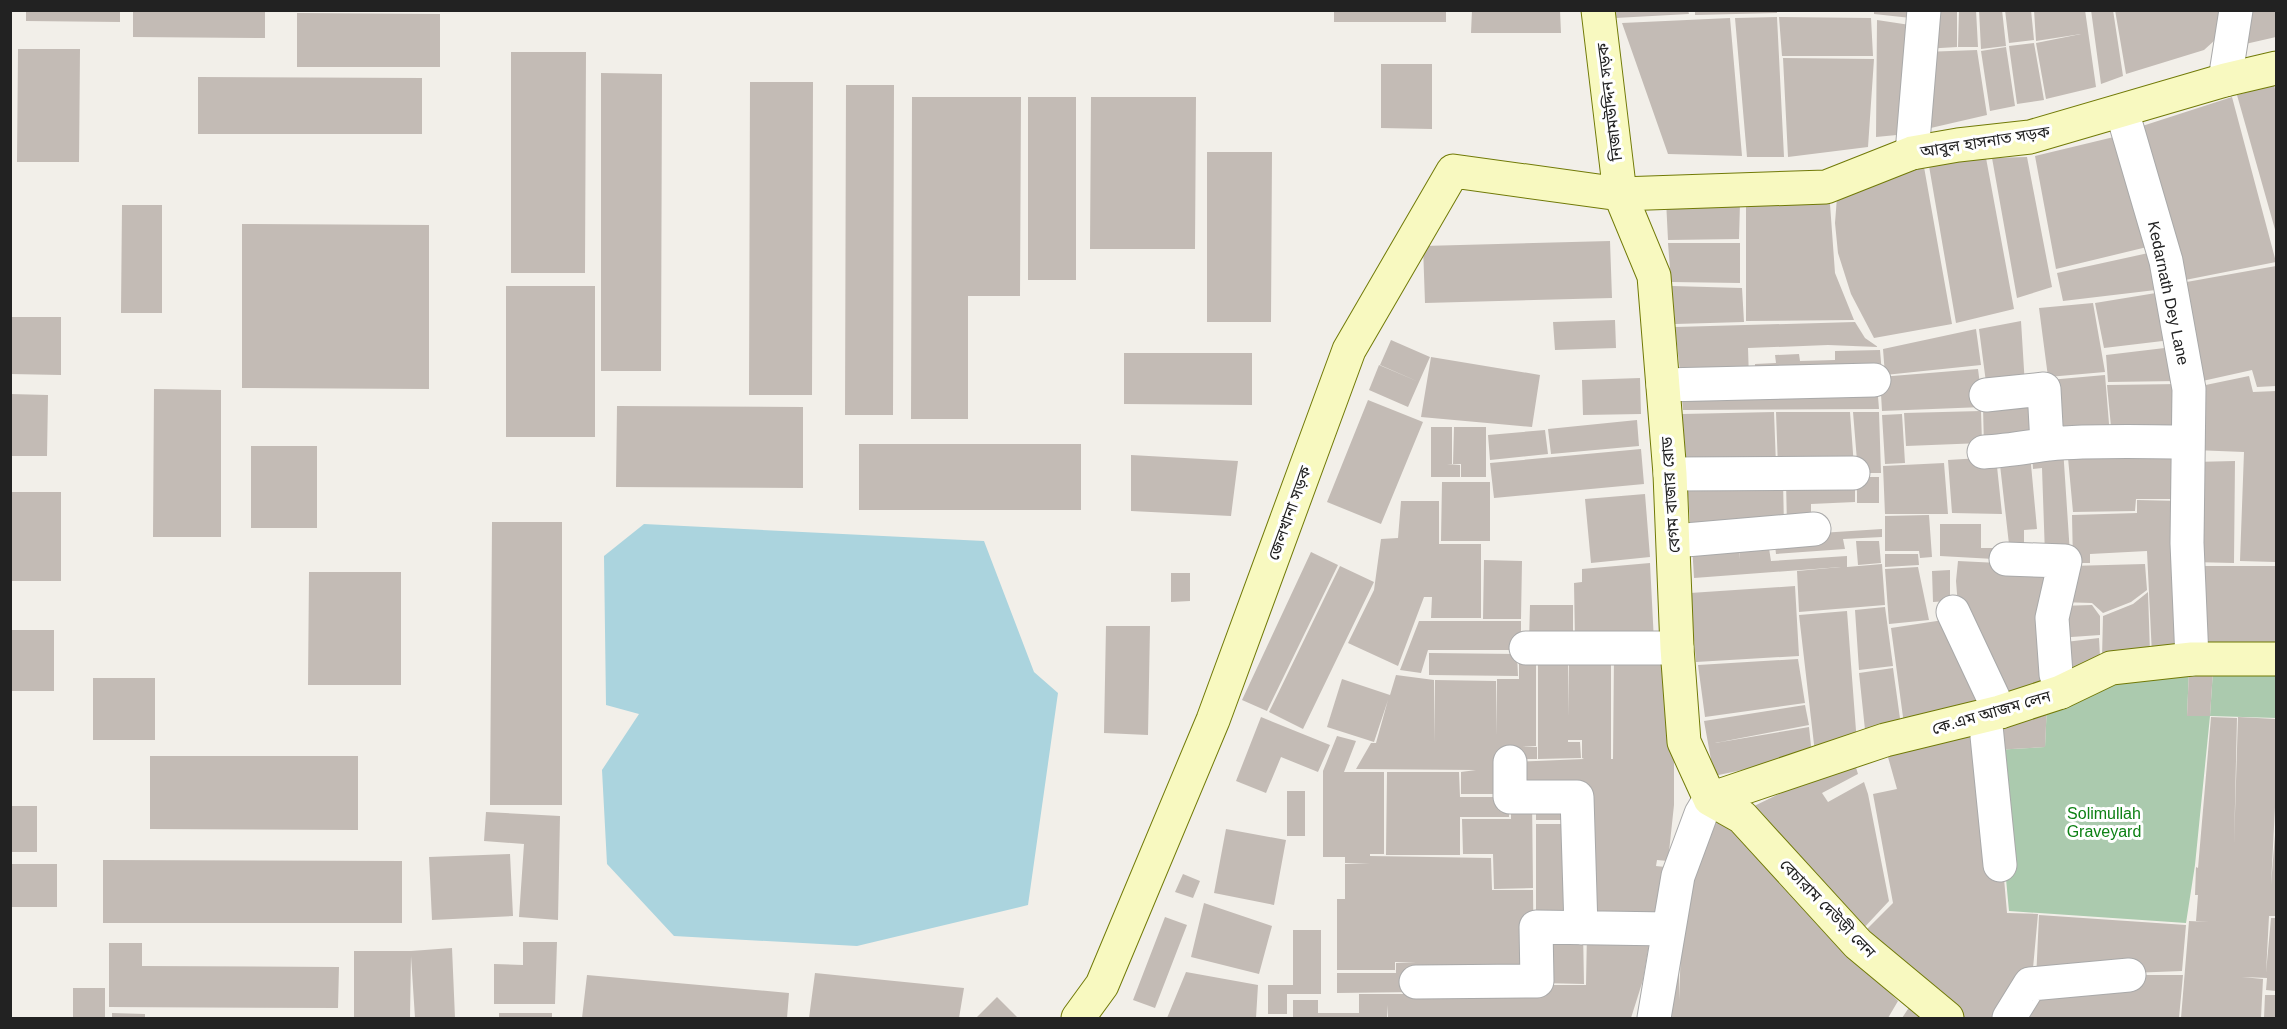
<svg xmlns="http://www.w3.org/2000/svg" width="2287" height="1029" font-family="Arial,'Noto Sans Bengali',sans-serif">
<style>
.cemetery{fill:#abcaae}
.water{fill:#abd4de}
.building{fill:#c3bbb5}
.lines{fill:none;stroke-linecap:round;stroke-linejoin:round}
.street-casing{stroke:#a9a9a9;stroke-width:35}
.secondary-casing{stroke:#717a07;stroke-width:35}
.street{stroke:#fff;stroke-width:33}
.secondary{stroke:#f8f9c0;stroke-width:33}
.labels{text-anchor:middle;stroke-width:6;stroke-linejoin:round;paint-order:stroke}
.street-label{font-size:16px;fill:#222;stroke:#fff}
.park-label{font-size:16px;fill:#0e8115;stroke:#fff}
</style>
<rect width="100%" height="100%" fill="#f2efe9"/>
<path class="cemetery" d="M2276,668V718L2210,716L2195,865L2186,923L2009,911L1994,750L2045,747L2047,704L2117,678L2189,670L2187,716H2210L2213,670Z"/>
<path class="water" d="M644,524L984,541L1034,672L1058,693L1028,905L857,946L674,936L607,864L602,770L639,714L606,705L604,556Z"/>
<path class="building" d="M26,10H120V22L26,21Z
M133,10H265V38L133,37Z
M1334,10H1446V22H1334Z
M1472,10H1560L1561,33H1471Z
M1614,10H1688L1689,14L1615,18Z
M1695,10H1777V13L1695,15Z
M1874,10H1911V18L1874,14Z
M1927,10H1957V47L1924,49Z
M1959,10H1976L1978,47H1958Z
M1979,10H2002L2006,46L1981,49Z
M2005,10H2031L2034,40L2009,43Z
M2034,10H2085L2096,87L2046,99L2036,43L2081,34L2036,41Z
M2091,10H2113L2123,76L2101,84Z
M2115,10H2221L2215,40L2204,50L2126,74Z
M2247,10H2276V37L2241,45Z
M297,13L440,14V67H297Z
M1777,17L1784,157H1747L1735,18Z
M1779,17L1871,18L1873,56H1782Z
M1730,18L1742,156L1668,154L1622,23Z
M1877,20L1910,25L1907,134L1876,137Z
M2034,43L2044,100L2017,104L2009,46Z
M2006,47L2015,106L1990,111L1981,51Z
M18,49H80L79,162H17Z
M1977,50L1987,115L1922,130L1924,52Z
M511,52H586L585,273H511Z
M1783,58L1874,59L1868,147L1788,157Z
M1381,64H1432V129L1381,128Z
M601,73L662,74L661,371H601Z
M198,77L422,78V134H198Z
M750,82H813L812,395H749Z
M846,85H894L893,415H845Z
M2274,85L2276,93V233L2237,95Z
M912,97H1021L1020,296H968V419H911Z
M1028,97H1076V280H1028Z
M1091,97H1196L1195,249H1090Z
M2232,97L2276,262L2180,281L2133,129Z
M2118,136L2147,247L2056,269L2035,156Z
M1207,152H1272L1271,322H1207Z
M2027,157L2052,287L2017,298L1992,158Z
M1986,158L2014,309L1956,323L1929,166Z
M1924,167L1952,324L1874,338L1851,294L1838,253L1835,223L1837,197Z
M1666,200L1740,203L1739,239L1668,240Z
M1746,203L1830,204L1835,273L1854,320L1746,321Z
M122,205H162V313H121Z
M242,224L429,225V389L242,388Z
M1610,241L1612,298L1425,303L1423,246Z
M1668,243H1740V283L1671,282Z
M2153,252L2164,289L2063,301L2057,273Z
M2276,266V386L2257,387L2252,370L2198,382L2181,283Z
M506,286H595V437H506Z
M1672,286L1742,288L1744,322L1675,324Z
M2162,292L2171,340L2104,348L2095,303Z
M2093,303L2105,372L2048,377L2039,308Z
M10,317H61V375L10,374Z
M1615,320L1616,348L1555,350L1553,322Z
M2021,321L2025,386L1987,390L1979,329Z
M1855,322L1865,338L1878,347L1828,345L1748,348L1749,379L1681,380L1675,327Z
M1976,329L1981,365L1885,375L1883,349Z
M1391,340L1430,357L1419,382L1380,365Z
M2173,347L2179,381L2108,382L2106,355Z
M1880,350L1882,374L1755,378V364L1776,363L1775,355L1799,354L1800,361L1835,360V351Z
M1124,353H1252V405L1124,404Z
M1431,357L1540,375L1532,427L1421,417Z
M1379,365L1419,382L1408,407L1369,390Z
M1978,369L1982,400L2039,397L2041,442L1984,447L1983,407L1882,411L1880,377Z
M2105,375L2110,436L2052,437L2049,380Z
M2249,376L2253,392L2276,391L2275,562L2240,561L2244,452L2194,450L2196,387Z
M1640,378L1641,414L1583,415L1582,380Z
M1877,384L1879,409L1683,410L1681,388Z
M2180,384L2181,437H2112L2107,385Z
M154,389L221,390V537H153Z
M10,394L48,395L47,456H10Z
M1368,400L1423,422L1381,524L1327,502Z
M617,406L803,407V488L616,487Z
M1981,411L1982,443L1906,446L1904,413Z
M1774,412L1776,465L1687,468L1682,414Z
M1776,412H1850L1854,467L1778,468Z
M1853,412H1879L1881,473H1858Z
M1902,414L1905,463L1885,464L1882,415Z
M1637,420L1639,446L1551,454L1548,429Z
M1431,427H1452V464H1447L1460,465V477H1431Z
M1454,427H1486V477H1461V464H1453Z
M1545,430L1548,454L1490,460L1488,435Z
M859,444H1081V510H859Z
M251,446H317V528H251Z
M2182,446V499H2136L2135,511L2073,512L2067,447Z
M2063,448L2070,554L2045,555L2042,468L2033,469L2032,452Z
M1641,449L1644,484L1494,498L1490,463Z
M2030,454L2037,529L2024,530V553H2010L1999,456Z
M1131,455L1238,461L1231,516L1131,511Z
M1996,457L2002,514L1952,513L1948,460Z
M2235,461L2234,563L2192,562L2193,462Z
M1944,463L1948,514H1885L1883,466Z
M1857,477H1879V503H1857Z
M1855,478V502L1811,504V526H1787L1786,481Z
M1687,481H1783L1784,526L1691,535Z
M1442,482H1490V541H1441Z
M10,492H61V581H10Z
M1645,494L1650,557L1591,563L1585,499Z
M2137,500L2181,501L2185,653L2152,655L2147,551L2090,554V563H2073L2072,515L2137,513Z
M1401,501H1439V544H1481V618H1431L1432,597H1424L1398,666L1348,643L1374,590L1381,539L1398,538Z
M1929,515L1932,557L1920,558L1919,551H1885V516Z
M492,522H562V805H490Z
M1940,524H1981V548H1994V559L1940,556Z
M1882,529V537L1843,539L1845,549L1776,554L1774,536Z
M1767,536L1771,561L1847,556V567L1882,564L1885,605L1799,612L1797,571L1841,567L1694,578L1692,544L1737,539L1740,559L1738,539Z
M1856,541H1879L1881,563L1858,565Z
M1311,552L1338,565L1267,711L1242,700Z
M1885,554H1918L1919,565L1885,567Z
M1484,560L1522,561L1521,619H1483Z
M1958,561L2057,566L2056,690L2002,705L1958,606L1956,581Z
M1650,563L1654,642L1575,641L1574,583L1582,582V569Z
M2145,564L2147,590L2131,602L2103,613L2092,603L2059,602L2070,566Z
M1340,566L1374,582L1303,729L1269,712Z
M2192,566H2276V642L2197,645Z
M1918,567L1929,620L1889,624L1885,569Z
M1950,570V601L1933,602L1932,571Z
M309,572H401V685H308Z
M1171,573H1190V601L1171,602Z
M1795,586L1799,656L1696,662L1690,593Z
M2148,592L2150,653L2102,658L2103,616L2133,604Z
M1530,605H1573V642H1529Z
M2092,605L2100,616V635L2057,638L2059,606Z
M1885,607L1893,666L1859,670L1855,610Z
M1847,611L1857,744L1815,753L1799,615Z
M1950,619L1994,710L1905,732L1891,628Z
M1419,621H1521V650H1428L1421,673L1400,670Z
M1106,626H1150L1148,735L1104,733Z
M10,630H54V691H10Z
M2099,638L2100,657L2063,686L2057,643Z
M1519,652H1536V746L1522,747H1537V759H1496V794H1461V772L1476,770L1356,769L1371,743H1376L1388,700L1374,742L1327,727L1342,679L1390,695L1396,675L1434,680V743L1435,680L1496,681V736L1497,679H1519Z
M1429,653L1517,654L1518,676L1429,675Z
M1569,655H1611V759H1613L1614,656H1661L1674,758V805L1668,861L1657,860L1656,866L1665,867L1655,923L1585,921L1578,794L1511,796V762L1584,759L1582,758V740H1568V742H1580L1581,758L1538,759V657L1568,656L1569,717Z
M1798,659L1805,703L1705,717L1698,665Z
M1893,668L1902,733L1866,739L1859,673Z
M2189,670H2213L2210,716H2187Z
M93,678H155V740H93Z
M2047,704L2045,747L1994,750L1992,720Z
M1805,705L1809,725L1715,743L1809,727L1812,755L1714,776L1704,721Z
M1261,717L1330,745L1318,772L1281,757L1266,793L1236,781Z
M2211,717L2237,718L2234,846L2238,717L2276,719V788L2271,885L2275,835H2276V916H2269L2266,973L2271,918H2276V991L2266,990L2267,978L2242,977L2263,979L2261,1018H2181L2189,921L2209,922L2196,921L2198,895H2195L2196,867L2198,868Z
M1981,723L2003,867L2007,913L2038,914L2032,979L2002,1018H1965L1863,933L1893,903L1873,794L1897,789L1886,750Z
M1337,736L1356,741L1344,772H1384V854H1370V856L1491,858L1492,890H1533L1534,980L1494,985H1586L1587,931L1651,933L1643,980L1631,1018H1388L1387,1005V1018H1293V1000H1318V1013H1359V994H1416V992L1337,993V973H1396V963L1416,962H1395V970H1337V899H1345V864H1370L1345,863V857H1323V771Z
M150,756H358V830L150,829Z
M1853,758L1858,774L1822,793L1828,802L1864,782L1868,794L1889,901L1861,931L1750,808Z
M1387,772H1459L1460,797H1509V817H1460V855H1386Z
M1287,791H1305V836H1287Z
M1511,799H1532L1533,888L1494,889L1493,854H1463L1462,819H1511Z
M1536,799L1576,820H1536Z
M10,806H37V852H10Z
M486,812L560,816L558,920L519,917L524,844L484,841Z
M1724,820L1898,1001L1888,1018H1663L1669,970L1679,971V1000L1683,898L1702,829Z
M1536,824H1575V922H1536Z
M1226,829L1286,840L1274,905L1214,893Z
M510,854L513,916L432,920L429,857Z
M103,860L402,861V923H103Z
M10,864H57V907H10Z
M1183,874L1200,881L1193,898L1175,892Z
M1204,903L1272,926L1259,974L1191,957Z
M2039,915L2186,925L2182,971L2104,974L2036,980Z
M1165,917L1187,925L1155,1008L1133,1000Z
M1293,930H1321V994H1287V1014H1268V985H1293Z
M1541,931H1583L1584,984L1542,983Z
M523,942H557L555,1004H494V964L523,965Z
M109,943H142V966L339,967L338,1008L109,1007Z
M452,948L455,1018H415L411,956L410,1018H354V951H411Z
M1186,972L1258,985L1256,1018H1167Z
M815,973L964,988L959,1018H809Z
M587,975L789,993L787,1018H582Z
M2137,975H2183L2179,1018H2010L2030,987Z
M73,988H105V1018H73Z
M2265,995H2276V1018H2264Z
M997,997L1018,1018H976Z
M1910,1006L1925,1018H1902Z
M112,1013L145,1014V1018H112Z
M499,1013H552V1018H499Z"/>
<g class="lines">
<defs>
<path id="street" d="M2225,80L2236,10
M2122,111L2166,261L2189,389L2187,543L2192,659
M1912,153L1924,10
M1663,385L1874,380
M1986,395L2044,389L2047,444
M1984,452C2006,451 2027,447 2049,444C2095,440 2142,442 2188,442
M1670,474L1853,473
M1674,541L1814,529
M2006,559L2065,561L2052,618L2056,674L2061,692
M1953,612L2000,712
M1526,648H1677
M1985,716L2000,865
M1510,762V797H1577L1581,928
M1416,982L1537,981L1536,927L1669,929
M1654,1018L1678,876L1701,814L1710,799
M2009,1018L2030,984L2129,975"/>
<path id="secondary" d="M1598,10L1620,194L1654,276L1670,474L1677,648L1684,742L1710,799
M1710,799L1885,740L2000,712L2061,692L2111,668L2192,659H2276
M1710,799L1742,817L1858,944L1947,1018
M1078,1018L1102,985L1213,720L1349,350L1453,171L1620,194L1826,187L1912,153L1958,145L2030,137L2225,80L2276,68"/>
</defs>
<use href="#street" class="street-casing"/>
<use href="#secondary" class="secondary-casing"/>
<use href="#street" class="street"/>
<use href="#secondary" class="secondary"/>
</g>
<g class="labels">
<g class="street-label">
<text transform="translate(1609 102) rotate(-97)" y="6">নিজামউদ্দিন সড়ক</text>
<text transform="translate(1985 141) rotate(-9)" y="6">আবুল হাসনাত সড়ক</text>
<text transform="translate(2169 293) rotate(78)" y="6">Kedarnath Dey Lane</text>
<text transform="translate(1670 495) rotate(-94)" y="6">বেগম বাজার রোড</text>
<text transform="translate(1289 513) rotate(-70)" y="6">জেলখানা সড়ক</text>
<text transform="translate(1991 712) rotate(-16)" y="6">কে.এম আজম লেন</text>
<text transform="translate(1828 908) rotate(46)" y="6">বেচারাম দেউড়ী লেন</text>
</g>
<g class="park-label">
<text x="2104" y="819">Solimullah<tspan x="2104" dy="18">Graveyard</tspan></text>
</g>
</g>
<rect width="2287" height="1029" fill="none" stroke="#222222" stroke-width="24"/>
</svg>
